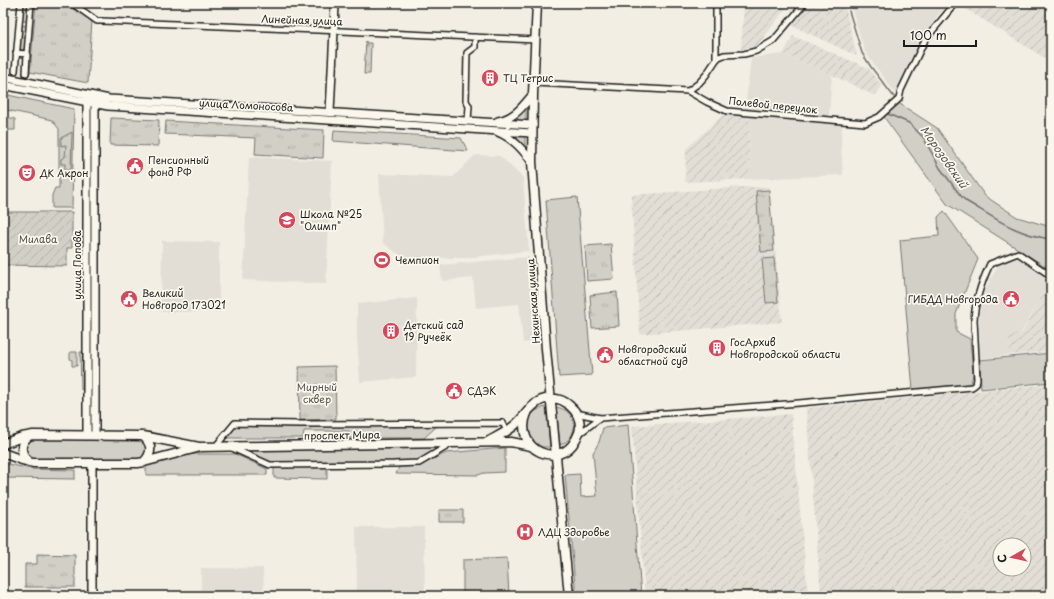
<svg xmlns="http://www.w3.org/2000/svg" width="1054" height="599" font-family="'Playpen Sans',sans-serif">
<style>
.built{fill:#e2ded5}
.industrial{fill:url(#industrial-furrows);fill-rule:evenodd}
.grass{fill:#d2cfc6;stroke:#777671}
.park{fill:url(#park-tufts);stroke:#777671}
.garden{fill:url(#garden-furrows);stroke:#777671}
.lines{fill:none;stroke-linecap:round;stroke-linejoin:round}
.stream{stroke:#716f6b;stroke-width:1.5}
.street-casing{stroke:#1c1c1c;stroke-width:8}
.secondary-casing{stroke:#1c1c1c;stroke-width:10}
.primary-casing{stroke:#1c1c1c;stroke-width:11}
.street{stroke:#fbf7ec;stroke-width:5}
.secondary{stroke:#fbf7ec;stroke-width:7}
.primary{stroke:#fbf7ec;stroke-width:8}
.labels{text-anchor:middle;stroke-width:3.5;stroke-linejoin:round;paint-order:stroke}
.street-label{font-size:10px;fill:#1c1c1c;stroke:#fbf7ec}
.poi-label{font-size:10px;fill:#1c1c1c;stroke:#fbf7ec;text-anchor:start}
.park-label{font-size:10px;fill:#53524f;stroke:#fbf7ec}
.water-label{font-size:11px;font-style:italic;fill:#545351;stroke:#fbf7ec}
</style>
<defs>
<pattern id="industrial-furrows" width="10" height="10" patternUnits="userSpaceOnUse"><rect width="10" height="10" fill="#e2ded5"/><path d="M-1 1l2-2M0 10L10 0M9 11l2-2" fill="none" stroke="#c1beb6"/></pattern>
<pattern id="park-tufts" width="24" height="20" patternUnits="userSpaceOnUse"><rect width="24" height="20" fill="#d2cfc6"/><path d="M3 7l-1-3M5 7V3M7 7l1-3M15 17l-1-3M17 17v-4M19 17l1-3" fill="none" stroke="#b4b1aa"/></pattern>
<pattern id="garden-furrows" width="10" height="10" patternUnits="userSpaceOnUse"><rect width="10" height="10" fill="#d2cfc6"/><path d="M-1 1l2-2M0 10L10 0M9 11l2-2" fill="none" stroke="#b4b1aa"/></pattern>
</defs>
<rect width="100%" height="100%" fill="#f2eee4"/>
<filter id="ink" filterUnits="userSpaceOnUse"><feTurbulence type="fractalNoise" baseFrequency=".025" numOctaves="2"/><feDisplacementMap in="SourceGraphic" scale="8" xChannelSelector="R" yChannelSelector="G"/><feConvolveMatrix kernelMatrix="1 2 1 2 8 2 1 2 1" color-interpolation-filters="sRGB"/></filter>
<g filter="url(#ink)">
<path class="built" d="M850,3H947L920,40L895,93L865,52Z
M783,54L832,75L829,117L745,110L751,58Z
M749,115L842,123L841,145L843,175L750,179Z
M475,155L500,156L523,178L529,251L465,258H404L383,243L379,174L453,177Z
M249,157L332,161L326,284L243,280Z
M162,241L219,242V312H161Z
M529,257L536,341L523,343L519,304L476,308L473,278L442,281L440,265Z
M1019,258L1051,278V279L1021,333L1009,335L1010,355L980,359L979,316L984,292L999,264Z
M417,298L416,377L360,382L357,337V304Z
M356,527H424L425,596H357Z
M201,568H263L264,596H201Z
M67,590V596H3V591Z"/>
<path class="industrial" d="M744,3H790L757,46L741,50Z
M808,3H844L857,56L791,25Z
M956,3H1051V62L961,6Z
M793,36L868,68L882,86L875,96L832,75L783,54Z
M725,113L749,115L750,179L685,182L686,149Z
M742,187H769L782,322L640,334L631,195Z
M1051,279V351L1010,355L1008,334L1022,333Z
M1051,384V596H821L806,408ZM1000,545H1024V569H1000Z
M791,414L808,596H645L632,426Z"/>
<path class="grass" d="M22,3H29L28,21H21Z
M21,25L27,26L25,50H19Z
M3,94L74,109L72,208H52V195L55,188H59V129L52,120L3,109Z
M897,102L937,128L985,196L1017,217L1051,227V270L947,204L884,117Z
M191,107L406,120V122L191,109Z
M526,107V122L508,121Z
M3,116L15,119V130H3Z
M413,120L519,127L518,129L413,123Z
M334,130L461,138L468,151L333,141Z
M508,134L525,135V149Z
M577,197L592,375L559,377L546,200Z
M944,211L978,259L956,314V332L970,339L973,374C972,380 971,383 966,386L913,390L900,240L939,236L938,217Z
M70,352H77V366H72V360L70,359Z
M80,352H84V387L81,390Z
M1051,353V382L981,389L980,360Z
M546,407L550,447C548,447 545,447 543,447C529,443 524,422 534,412C538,409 541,408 546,407Z
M556,407C579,411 580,437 560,445Z
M628,425L641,596H576L565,475L580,474L581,497L597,496L593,453L599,442L603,428Z
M237,426H437L424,438H349V431H304L303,438H225Z
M31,439L143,440L148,449L143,459L33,460C25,455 23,445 31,439Z
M440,447L416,462H268L242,451Z
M505,448V472L484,473L478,475L396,474L399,467L419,466L446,453Z
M179,454H235L267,469V475H146V465Z
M3,463L31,469L75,470V479L3,478Z
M274,467H327V479L274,478Z
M507,558L509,596H463V560Z"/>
<path class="park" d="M36,3H62L92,20L88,83L30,72Z
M366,41V43H371L370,74H364Z
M111,118L159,120L158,146L110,145Z
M166,121L324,130L323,158L255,154L256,138L165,134Z
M72,132L71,169H65V164H61V159L65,157L66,145L61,146V138Z
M769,190L774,251L761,252L756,191Z
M611,244L614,279L587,281L585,246Z
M774,258L778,302L766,303L762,259Z
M617,292L619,326L592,328L590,295Z
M335,366L336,419L300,420L299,367Z
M439,510H463V522H439Z
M37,554L75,555V587H25V564H37Z"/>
<path class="garden" d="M3,212H72V248H67V266L3,265Z"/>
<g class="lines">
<path class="stream" d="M849,11L862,53L871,67L894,97
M888,114L909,123L923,137L940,168L961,196L966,201C995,218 1017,235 1051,239"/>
<defs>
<path id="street" d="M74,3L76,6L97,21H102L342,31L536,40
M16,53L27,54L26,73
M27,54L31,3
M716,60V3
M15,71L21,3
M534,83L688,91L707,102L727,111L865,123L879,117L899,99L901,90L925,40L953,6
M688,91L699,83L706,75L716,60L719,57L724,55L744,54L756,51L773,41L805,3
M468,121L469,106L466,101L467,53L475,47V37
M576,413L600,418L799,403L972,387L976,384L977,379L974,320C975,301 982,281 990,264L1018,253L1051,276
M580,433L600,418
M215,447L235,423L301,424L503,423L507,431
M232,448L270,465L394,464L419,463L451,444"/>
<path id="secondary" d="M3,77L109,99L533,125
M3,85L108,106L532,133
M87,98V435
M95,100V435
M330,112L334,30L335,3
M498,121C515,118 523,106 533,94
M498,132C513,138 523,150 532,162
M92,596V463"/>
<path id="primary" d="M537,3L533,94L532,162L546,349L569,596
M29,436C19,443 20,454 29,462
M143,436C153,445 152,453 144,462
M489,441C498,436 507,432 515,425C522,419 527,411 534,405C544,396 560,396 570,406C576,411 580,419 580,427C580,432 578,435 576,439C560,471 512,450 527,413
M3,444L22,437L33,435L143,436L199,447L511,442L531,446
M3,453L22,460L33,463H138L144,462L197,448"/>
</defs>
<use href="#street" class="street-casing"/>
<use href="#secondary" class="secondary-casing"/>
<use href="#primary" class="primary-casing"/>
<use href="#street" class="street"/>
<use href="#secondary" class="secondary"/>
<use href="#primary" class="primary"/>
</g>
</g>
<defs>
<symbol id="building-disc" viewBox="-11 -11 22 22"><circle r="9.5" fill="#d1495b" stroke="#fbf7ec"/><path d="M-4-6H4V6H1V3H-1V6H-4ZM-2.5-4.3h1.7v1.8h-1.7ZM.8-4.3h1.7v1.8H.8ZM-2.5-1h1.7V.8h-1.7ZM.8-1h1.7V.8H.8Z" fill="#fff"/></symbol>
<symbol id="civic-disc" viewBox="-11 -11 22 22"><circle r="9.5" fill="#d1495b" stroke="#fbf7ec"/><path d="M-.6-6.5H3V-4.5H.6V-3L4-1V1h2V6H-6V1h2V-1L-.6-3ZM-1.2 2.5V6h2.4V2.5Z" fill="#fff"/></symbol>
<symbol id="theatre-disc" viewBox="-11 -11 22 22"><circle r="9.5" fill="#d1495b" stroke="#fbf7ec"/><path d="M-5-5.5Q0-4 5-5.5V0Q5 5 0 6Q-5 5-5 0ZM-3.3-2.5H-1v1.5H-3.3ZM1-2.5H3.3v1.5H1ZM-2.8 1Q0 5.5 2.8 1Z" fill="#fff"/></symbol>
<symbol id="school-disc" viewBox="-11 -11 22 22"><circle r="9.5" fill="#d1495b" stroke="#fbf7ec"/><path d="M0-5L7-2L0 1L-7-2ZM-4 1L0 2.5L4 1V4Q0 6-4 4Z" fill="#fff"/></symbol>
<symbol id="stadium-disc" viewBox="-11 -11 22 22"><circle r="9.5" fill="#d1495b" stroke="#fbf7ec"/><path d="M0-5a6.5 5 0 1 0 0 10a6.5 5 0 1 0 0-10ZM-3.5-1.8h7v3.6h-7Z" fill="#fff"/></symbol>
<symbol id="hospital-disc" viewBox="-11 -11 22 22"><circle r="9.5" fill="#d1495b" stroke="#fbf7ec"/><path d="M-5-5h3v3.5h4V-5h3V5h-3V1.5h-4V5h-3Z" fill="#fff"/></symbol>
</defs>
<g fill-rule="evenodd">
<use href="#building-disc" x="480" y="68" width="20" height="20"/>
<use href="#civic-disc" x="125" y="156" width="20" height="20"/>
<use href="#theatre-disc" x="17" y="163" width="20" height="20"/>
<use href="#school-disc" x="277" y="210" width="20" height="20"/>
<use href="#stadium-disc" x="372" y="250" width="20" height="20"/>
<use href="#civic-disc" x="119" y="289" width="20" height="20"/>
<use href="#civic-disc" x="1001" y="289" width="20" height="20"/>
<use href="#building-disc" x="381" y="321" width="20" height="20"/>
<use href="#building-disc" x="707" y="338" width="20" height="20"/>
<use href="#civic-disc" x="595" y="345" width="20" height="20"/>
<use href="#civic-disc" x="444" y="381" width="20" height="20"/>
<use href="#hospital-disc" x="515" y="522" width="20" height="20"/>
</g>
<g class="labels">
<g class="street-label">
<text transform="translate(302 20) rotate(2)" y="4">Линейная улица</text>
<text transform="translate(246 105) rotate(3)" y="4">улица Ломоносова</text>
<text transform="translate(773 105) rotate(6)" y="4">Полевой переулок</text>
<text transform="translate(77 265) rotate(-90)" y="4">улица Попова</text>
<text transform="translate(533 301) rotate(-94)" y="4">Нехинская улица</text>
<text transform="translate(342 435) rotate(-1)" y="4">проспект Мира</text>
</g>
<g class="poi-label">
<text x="503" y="82">ТЦ Тетрис</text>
<text x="148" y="164">Пенсионный<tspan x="148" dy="12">фонд РФ</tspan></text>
<text x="40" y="177">ДК Акрон</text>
<text x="300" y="218">Школа №25<tspan x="300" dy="12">"Олимп"</tspan></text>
<text x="395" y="264">Чемпион</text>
<text x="142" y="297">Великий<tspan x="142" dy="12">Новгород 173021</tspan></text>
<text x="998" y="303" text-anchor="end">ГИБДД Новгорода</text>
<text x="404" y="329">Детский сад<tspan x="404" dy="12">19 Ручеёк</tspan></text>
<text x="730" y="346">ГосАрхив<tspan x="730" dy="12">Новгородской области</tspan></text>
<text x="618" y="353">Новгородский<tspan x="618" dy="12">областной суд</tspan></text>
<text x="467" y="395">СДЭК</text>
<text x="538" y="536">ЛДЦ Здоровье</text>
</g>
<g class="park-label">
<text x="38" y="243">Милава</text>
<text x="317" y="391">Мирный<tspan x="317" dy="12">сквер</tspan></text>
</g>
<g class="water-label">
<text transform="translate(944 157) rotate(55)" y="4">Морозовский</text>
</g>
</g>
<rect width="1054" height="599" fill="none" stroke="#fbf7ec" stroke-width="16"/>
<rect x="8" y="8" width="1038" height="583" fill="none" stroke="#1c1c1c" stroke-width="1.5" filter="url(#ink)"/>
<g transform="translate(1012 557) rotate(262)"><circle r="19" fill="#fbf7ec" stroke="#a29f99"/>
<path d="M0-3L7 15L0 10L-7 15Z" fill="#d1495b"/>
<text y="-6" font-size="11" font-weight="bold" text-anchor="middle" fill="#1c1c1c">С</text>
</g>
<path d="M904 40v6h72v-6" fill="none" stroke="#1c1c1c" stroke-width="2"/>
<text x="910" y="40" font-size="12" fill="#1c1c1c" stroke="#fbf7ec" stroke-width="3" paint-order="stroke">100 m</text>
</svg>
